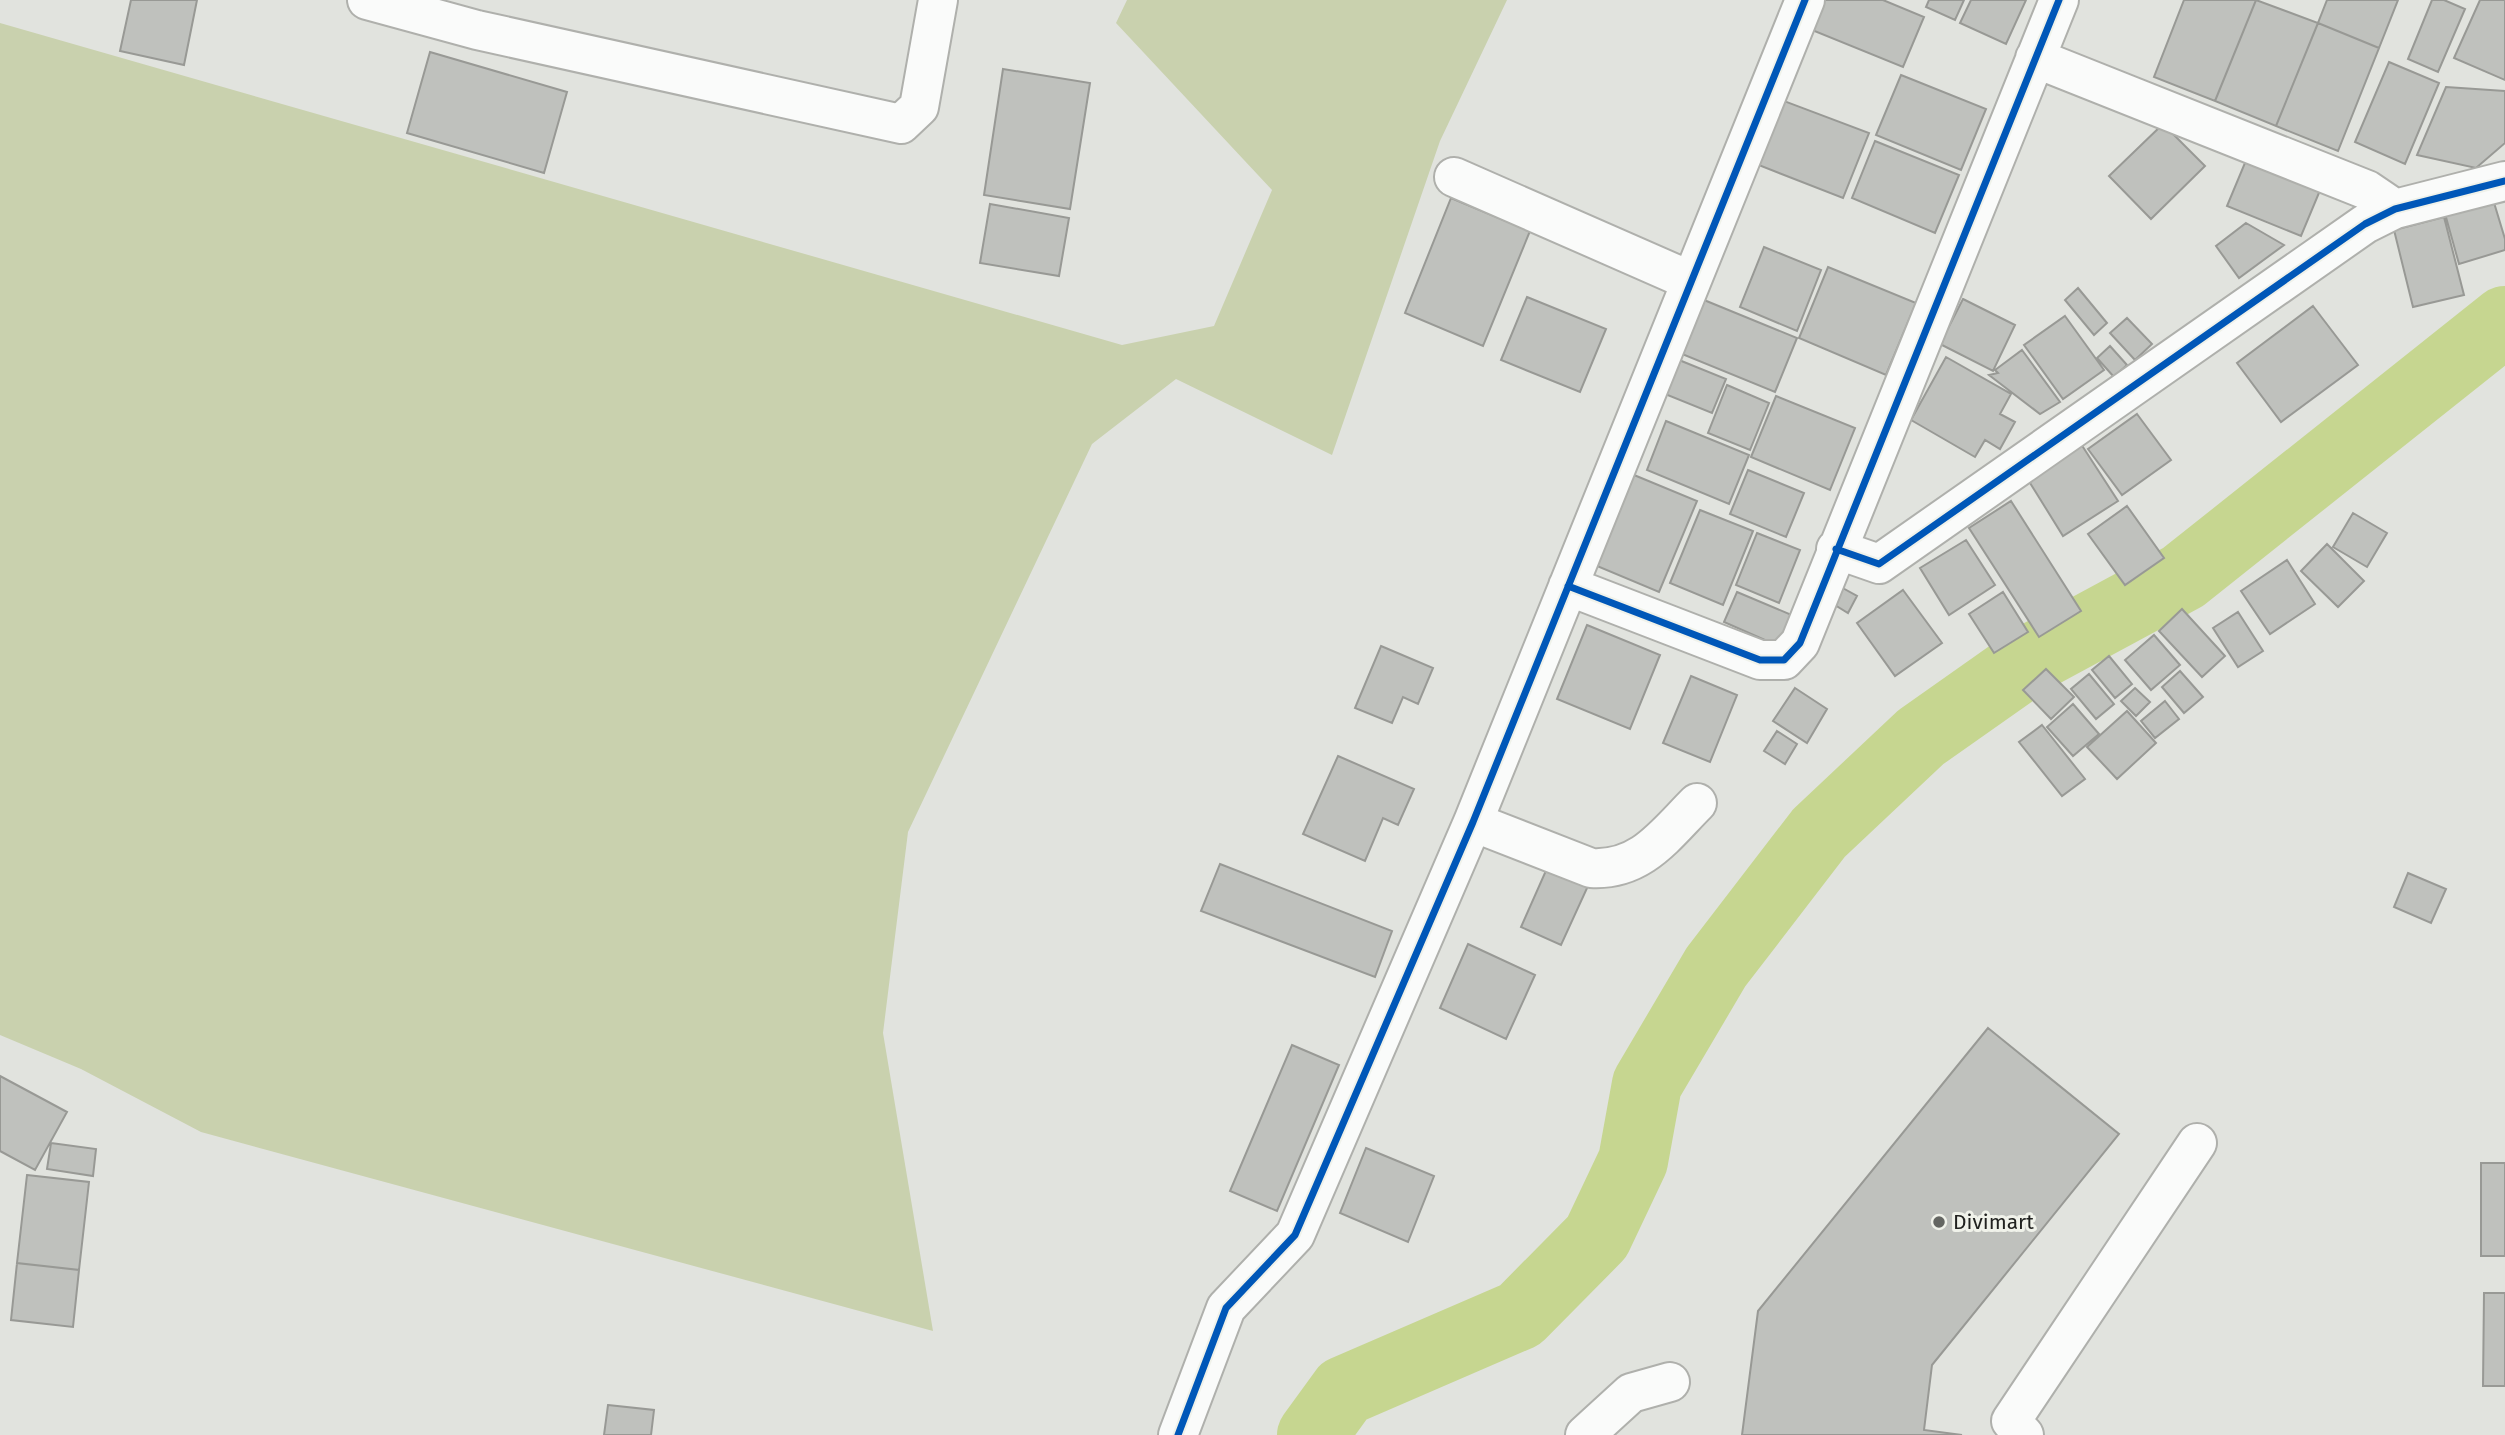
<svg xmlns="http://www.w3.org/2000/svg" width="2505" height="1435" font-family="'Fira Sans',sans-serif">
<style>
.green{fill:#c9d1ae}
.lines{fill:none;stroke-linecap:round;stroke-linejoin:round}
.river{stroke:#c6d690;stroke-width:70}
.building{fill:#bfc1bd;stroke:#989995;stroke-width:2}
.minor-casing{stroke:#afb0ac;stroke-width:42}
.minor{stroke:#fafbfa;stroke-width:38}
.cycleway-casing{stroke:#f0f2ea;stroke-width:11}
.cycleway{stroke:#0057b8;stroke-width:7}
.poi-dot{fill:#646662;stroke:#f0f2ea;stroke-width:2.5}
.labels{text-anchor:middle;stroke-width:6;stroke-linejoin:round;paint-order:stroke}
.poi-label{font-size:21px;fill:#212220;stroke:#f0f2ea;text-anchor:start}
</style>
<rect width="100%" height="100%" fill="#e1e3de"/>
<path class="green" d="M1127,0H1507L1440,141L1332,455L1176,379L1092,444L908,832L883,1033L933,1331L201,1132L81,1069L0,1035V23L1122,345L1214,326L1272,190L1116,23Z"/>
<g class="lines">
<path class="river" d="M1312,1435L1344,1391L1520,1315L1597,1237L1633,1161L1647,1084L1716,967L1819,833L1921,737L2033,658L2183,577L2505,321"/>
</g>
<path class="building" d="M131,0H197L184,65L120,51Z
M1818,0H1883L1924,17L1903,67L1807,28Z
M1929,0H1964L1955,20L1926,7Z
M1971,0H2026L2006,44L1960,23Z
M2184,0H2256L2215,101L2154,77Z
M2256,0L2318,23L2276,126L2215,101Z
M2327,0H2398L2379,48L2318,23Z
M2432,0H2444L2465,9L2438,72L2408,59Z
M2480,0H2505V80L2454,58Z
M2318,23L2379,48L2338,151L2276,126Z
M430,52L567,92L544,173L407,133Z
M2389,62L2439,83L2405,164L2355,142Z
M1003,69L1090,83L1070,209L984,195Z
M1901,75L1986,109L1961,170L1876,135Z
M2446,87L2505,91V143L2476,168L2417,155Z
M1776,98L1869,133L1843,198L1751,162Z
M2163,124L2205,166L2151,219L2109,176Z
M1875,141L1959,175L1935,233L1852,198Z
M2247,158L2321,188L2301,236L2227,206Z
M2492,196L2505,239V250L2459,264L2444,210Z
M1451,198L1530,231L1483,346L1405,313Z
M990,204L1069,218L1059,276L980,263Z
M2444,217L2464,295L2413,307L2394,230Z
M2246,223L2284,245L2239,278L2216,246Z
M1764,247L1821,270L1797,331L1740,307Z
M1828,267L1916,303L1886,375L1799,338Z
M2078,288L2107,323L2094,335L2065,300Z
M1527,297L1606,329L1580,392L1501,360Z
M1963,299L2015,325L1993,371L1940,344Z
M1704,300L1797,338L1775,392L1682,354Z
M2313,306L2358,365L2281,422L2237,363Z
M2065,316L2104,370L2063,399L2024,345Z
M2127,318L2152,344L2135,360L2110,333Z
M2110,346L2127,365L2114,377L2097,358Z
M2022,350L2060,402L2040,414L1989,375L1998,373L1995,370Z
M1946,357L2011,394L2000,414L2015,422L2000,449L1985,440L1975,457L1911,420Z
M1679,360L1726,379L1712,413L1665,394Z
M1727,385L1769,403L1750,450L1708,433Z
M1776,396L1855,428L1830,490L1751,457Z
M2137,414L2171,460L2122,495L2088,449Z
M1666,421L1749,455L1729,504L1647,470Z
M2081,444L2118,501L2063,536L2027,478Z
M1748,470L1804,493L1786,537L1730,514Z
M1634,475L1697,501L1659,592L1597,566Z
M2011,501L2081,611L2039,637L1969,528Z
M2127,506L2164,558L2125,585L2088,534Z
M1700,510L1753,531L1723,605L1670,583Z
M2353,513L2387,533L2367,567L2333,547Z
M1757,533L1800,550L1779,603L1736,585Z
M1966,540L1995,585L1949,615L1920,568Z
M2327,544L2364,581L2338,607L2301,571Z
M2287,560L2315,604L2270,634L2241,591Z
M1839,586L1857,596L1848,613L1830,602Z
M1903,590L1942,643L1895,676L1857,623Z
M1737,592L1794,616L1781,647L1724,622Z
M2003,592L2028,632L1994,653L1969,614Z
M2182,609L2225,656L2202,677L2159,631Z
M2238,612L2263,651L2238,667L2213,628Z
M1587,625L1660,655L1630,729L1557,699Z
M2154,635L2180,665L2151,690L2125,660Z
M1381,646L1433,668L1418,704L1403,697L1392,723L1355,708Z
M2109,656L2132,684L2115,698L2092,670Z
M2046,669L2074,697L2051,719L2023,690Z
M2180,671L2203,697L2184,713L2162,687Z
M2089,674L2114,704L2096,719L2071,689Z
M1691,676L1737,695L1710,762L1663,743Z
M1795,688L1827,709L1807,743L1773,721Z
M2135,688L2150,702L2136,716L2121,701Z
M2165,701L2179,719L2155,738L2141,721Z
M2073,704L2099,734L2073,756L2047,727Z
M2127,711L2156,743L2117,779L2087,747Z
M2042,725L2085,779L2062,796L2019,742Z
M1777,731L1797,744L1785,764L1764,751Z
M1338,756L1414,789L1398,825L1383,818L1365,861L1303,834Z
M1552,857L1593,875L1561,945L1521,927Z
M1220,864L1392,931L1375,977L1201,911Z
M2408,873L2446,889L2431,923L2394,907Z
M1468,944L1535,975L1506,1039L1440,1008Z
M1988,1028L2119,1134L1932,1365L1924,1430L1962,1435H1742L1758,1311Z
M1292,1045L1339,1065L1277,1211L1230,1191Z
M0,1076L67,1112L35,1170L0,1151Z
M51,1143L96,1149L93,1176L47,1169Z
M1366,1148L1434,1176L1408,1242L1340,1213Z
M2481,1163H2505V1256H2481Z
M27,1175L89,1182L79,1270L17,1263Z
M17,1263L79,1270L73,1327L11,1320Z
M2484,1293H2505V1386H2483Z
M608,1405L654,1410L651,1435H604Z"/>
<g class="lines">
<defs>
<path id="minor" d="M367,0L477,30L901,124L919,107L938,0
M2035,58L2367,190L2395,209
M1454,177L1691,281
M1836,549L1879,564L2365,224L2395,209L2505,181
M1568,586L1760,660H1784L1800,643L2059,0
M1473,822L1591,868C1641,871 1665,835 1697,803
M1178,1435L1226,1308L1295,1235L1473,822L1805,0
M1585,1435L1631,1393L1670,1382
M2024,1435L2011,1421L2197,1143"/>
</defs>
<use href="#minor" class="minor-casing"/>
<use href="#minor" class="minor"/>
<defs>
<path id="cycleway" d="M1836,549L1879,564L2365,224L2395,209L2505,181
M1568,586L1760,660H1784L1800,643L2059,0
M1178,1435L1226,1308L1295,1235L1473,822L1805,0"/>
</defs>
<use href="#cycleway" class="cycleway-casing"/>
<use href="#cycleway" class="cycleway"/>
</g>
<circle class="poi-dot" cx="1939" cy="1222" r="7"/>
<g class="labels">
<g class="poi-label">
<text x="1953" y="1229">Divimart</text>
</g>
</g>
</svg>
